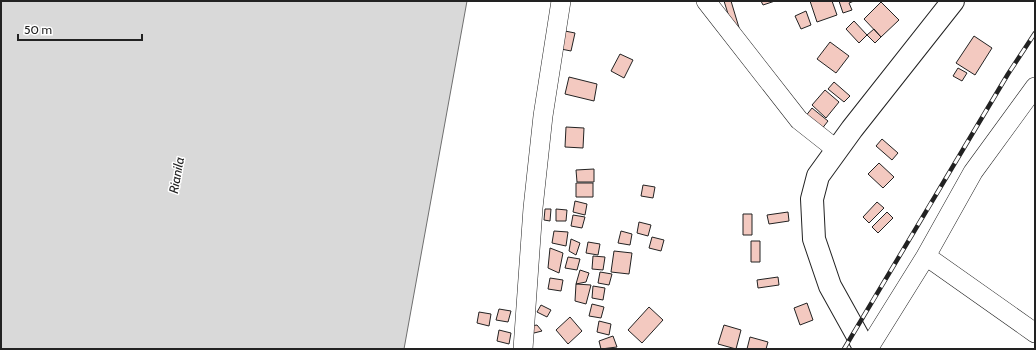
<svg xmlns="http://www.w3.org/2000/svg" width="1036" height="350" font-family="Cabin,sans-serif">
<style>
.water{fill:#d9d9d9;stroke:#6f6f6f}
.building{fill:#f3c9c0;stroke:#222}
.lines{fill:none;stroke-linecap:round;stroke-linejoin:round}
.minor-casing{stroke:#222;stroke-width:20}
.major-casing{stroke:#222;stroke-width:24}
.minor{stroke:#fff;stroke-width:19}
.major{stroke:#fff;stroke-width:22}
.rail-casing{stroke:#222;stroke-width:4.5}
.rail{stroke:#fff;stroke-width:3;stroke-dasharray:9;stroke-linecap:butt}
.labels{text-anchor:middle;stroke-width:3;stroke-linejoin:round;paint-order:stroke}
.water-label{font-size:13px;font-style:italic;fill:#222;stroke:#fff}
</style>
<rect width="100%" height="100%" fill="#fff"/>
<path class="water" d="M1,1H467L404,349H1Z"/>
<path class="building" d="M724,1H731L740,31L734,33Z
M761,1H775L763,5Z
M810,1H832L837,15L817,22Z
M839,1H854L849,3L852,10L843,13Z
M881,2L899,20L881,37L864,19Z
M806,11L811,25L801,29L795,16Z
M854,21L867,35L859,43L846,29Z
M874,29L881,37L875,43L867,35Z
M560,30L575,33L571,51L556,48Z
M974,36L992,48L975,75L956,63Z
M830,42L849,56L836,73L817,59Z
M620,54L633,60L624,78L611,71Z
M958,68L967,73L962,81L953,76Z
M569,77L597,84L594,101L565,94Z
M834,82L850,96L844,102L828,89Z
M825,90L839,102L826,118L812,105Z
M812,108L828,121L821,130L805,117Z
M566,127L584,128L583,148L565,147Z
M882,139L898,153L892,160L876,146Z
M879,163L894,177L883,188L868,174Z
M594,169V182H577L576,170Z
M576,183H593V197H576Z
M643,185L655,187L653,198L641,196Z
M575,201L587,204L585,215L573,212Z
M877,202L884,208L869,223L863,217Z
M545,209H551L550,221L544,220Z
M556,209L567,210L566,221H556Z
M788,212L789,221L769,224L767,215Z
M887,212L893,218L878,233L872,227Z
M743,214H752V235H743Z
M573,215L585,217L582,228L571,226Z
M639,222L651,225L648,236L637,233Z
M554,231L568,232L566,246L552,243Z
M621,231L632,234L630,245L618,243Z
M652,237L664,240L661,251L649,248Z
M571,239L580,243L576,255L569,251Z
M751,241H760V262H751Z
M588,242L600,244L598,255L586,253Z
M550,248L563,253L559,273L548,268Z
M614,251L632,253L629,274L611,272Z
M593,256L605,257L603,270L592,269Z
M568,257L580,259L577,270L565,268Z
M580,270L589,273L586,282L576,284Z
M600,272L612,274L609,285L598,283Z
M778,277L779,285L758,288L757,280Z
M550,278L563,280L561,291L548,289Z
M576,284L591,285L586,304L575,301Z
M593,286L605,288L603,300L592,298Z
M807,303L813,320L800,325L794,308Z
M592,304L604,307L601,318L589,316Z
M541,305L551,310L547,317L537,312Z
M649,307L663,320L642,343L628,330Z
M499,309L511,311L508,322L496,320Z
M479,312L491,314L489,326L477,323Z
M570,317L582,331L568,344L556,330Z
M599,321L611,324L609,335L597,332Z
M537,325L542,331L530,334L531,326Z
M724,325L741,330L736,349L718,344Z
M499,330L511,333L509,344L497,341Z
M613,336L617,347L601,349L599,341Z
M750,337L768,342L766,349H747Z"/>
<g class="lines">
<defs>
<path id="minor" d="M706,1L799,120L837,150
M926,256L1035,333
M523,349L533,208L543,116L561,1
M868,349L926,256L973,172L1035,87"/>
<path id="major" d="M865,349L830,286L814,239L812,199L818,176L852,129L953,1"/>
</defs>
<use href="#minor" class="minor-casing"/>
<use href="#major" class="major-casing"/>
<use href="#minor" class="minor"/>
<use href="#major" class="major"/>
<defs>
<path id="rail" d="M844,349L1008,74L1035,33"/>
</defs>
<use href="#rail" class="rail-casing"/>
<use href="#rail" class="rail"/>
</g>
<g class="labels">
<g class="water-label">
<text transform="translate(176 175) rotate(-80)" y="5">Rianila</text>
</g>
</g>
<rect width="1036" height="350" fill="none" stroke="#222222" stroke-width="4"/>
<path d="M18 34v6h124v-6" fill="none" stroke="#222222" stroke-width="2"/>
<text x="24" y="34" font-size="12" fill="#222222" stroke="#ffffff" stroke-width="3" paint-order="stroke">50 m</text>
</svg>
